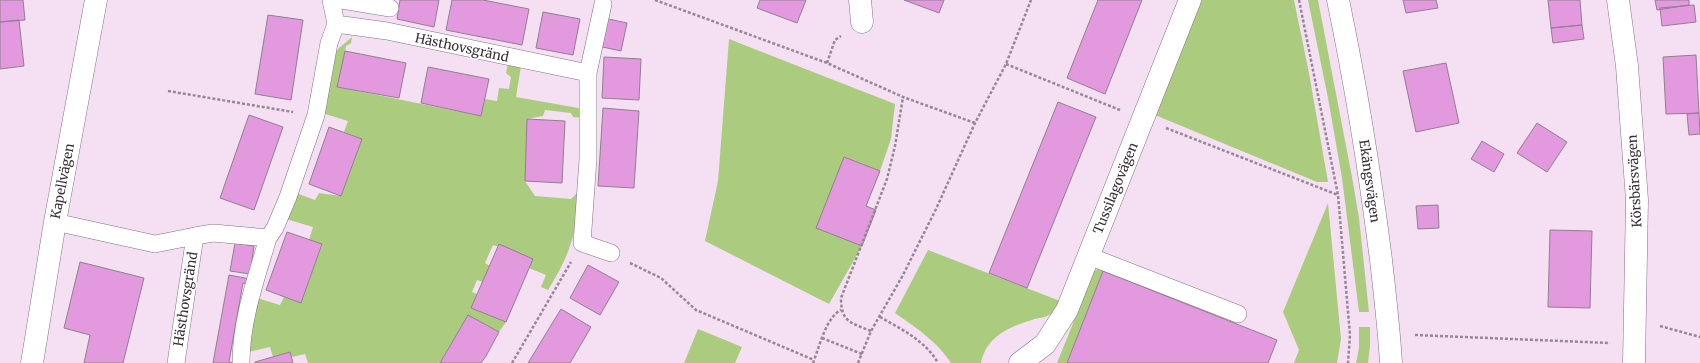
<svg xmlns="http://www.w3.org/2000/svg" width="1700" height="363" font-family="Merriweather,serif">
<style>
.green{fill:#abcc7f}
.building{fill:#e399de;stroke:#917f90}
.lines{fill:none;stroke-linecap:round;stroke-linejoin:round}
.service-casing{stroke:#847283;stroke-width:18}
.minor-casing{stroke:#847283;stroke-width:23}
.tertiary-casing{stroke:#847283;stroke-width:23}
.path{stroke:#958794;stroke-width:2.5;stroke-dasharray:3 2;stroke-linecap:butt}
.service{stroke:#fff;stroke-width:17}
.minor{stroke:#fff;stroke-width:22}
.tertiary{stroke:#fff;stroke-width:22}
.labels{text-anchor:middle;stroke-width:3;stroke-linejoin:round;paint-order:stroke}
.street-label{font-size:13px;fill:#383037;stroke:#fff}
</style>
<rect width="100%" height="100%" fill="#f4e0f2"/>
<path class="green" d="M1202,0H1294L1309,73L1328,182H1317L1155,115Z
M1308,0H1318L1352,177L1359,218L1369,312H1359L1342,178L1328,98Z
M352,37L351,43L346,46L338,87L481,116L485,99L497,101L499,88L509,89L511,77L506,73L508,64L521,66L516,97L584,109L583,118L573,117L571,113L545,110L543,116L527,119L525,181L535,196L571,199L579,191C577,233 570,255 548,290L541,287L546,275L529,268L533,259L493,245L485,263L490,266L483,282L477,280L472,292L477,294L471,308L506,322L499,332L468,315L440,363H308L305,354L292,357L290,352L273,357L270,347L248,352L257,298L280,305L284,297L301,303L322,245L309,240L313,227L286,219L296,193L315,200L319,193L341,196L362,139L344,132L348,121L322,113L330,63L338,49Z
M729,39L895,104L891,139L880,171L844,157L862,246L829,304L705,241L718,181Z
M1328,203L1341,339L1337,363H1294L1299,350L1283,312Z
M928,250L1060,301C1057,305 1055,313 1049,315C1044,318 1037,318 1032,320C1008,327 986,337 981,363H951C937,341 916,328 895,313Z
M1098,269L1103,271L1067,363H1057L1094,271Z
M1359,327H1370V346L1368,363H1356L1359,348Z
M698,329L742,347L735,363H684Z"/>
<path class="building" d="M0,0H23L25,20L0,22Z
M400,0H439L434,27L397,19Z
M452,0H483L529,9L522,45L446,30Z
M760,0H806L797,23L757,8Z
M904,0H944L939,13Z
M1098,0H1142L1105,94L1067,78Z
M1403,0H1436L1438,8L1406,13Z
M1548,0H1580L1582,25L1551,28Z
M1655,0H1689V5L1657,10Z
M1694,5L1696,22L1662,26L1660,8Z
M543,12L580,19L573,55L536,48Z
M268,15L303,20L291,100L255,94Z
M604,18L627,23L621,51L598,46Z
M19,20L24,66L0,69V22Z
M1582,25L1584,39L1553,43L1551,28Z
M345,51L406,63L399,98L337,87Z
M1696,55L1699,113L1666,114L1663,57Z
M604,57L641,59L639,100L602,98Z
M1446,63L1459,123L1416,132L1403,71Z
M428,67L489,79L481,116L421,103Z
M1058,102L1096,117L1027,288L989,273Z
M603,108L639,111L634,188L598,186Z
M1699,113L1700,134L1689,135L1687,114Z
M249,115L283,127L254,210L220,198Z
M527,119L565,121L562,183L525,181Z
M1537,123L1567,142L1547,172L1517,153Z
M329,127L362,139L341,196L309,184Z
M1482,141L1504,154L1494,172L1471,159Z
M844,157L880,171L866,206L876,210L862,246L816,228Z
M1438,205L1439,228L1418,229L1416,206Z
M1550,230L1592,231L1590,308L1548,307Z
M287,232L322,244L301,303L266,290Z
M235,243L254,246L250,274L230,271Z
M499,244L533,259L506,322L471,308Z
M80,262L144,278L123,363H84L90,335L64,328Z
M588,265L619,282L600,315L570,298Z
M1103,271L1277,340L1268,363H1067Z
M229,275L250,279V285L243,283L229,362L235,363H213Z
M561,309L591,327L570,363H528Z
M468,315L499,332L486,356L481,363H440Z
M290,352L293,363H255V362Z"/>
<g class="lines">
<defs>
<path id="service" d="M331,0L336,24
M342,0L390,8
M588,73L603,4
M55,222L155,244L195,236L176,363
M195,236L213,233L268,238
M1089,256L1238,314
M241,363C241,320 256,279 268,238L275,228L288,197L316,115L329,43L336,24L387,31L588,73V159L582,243L611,253"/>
<path id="minor" d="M860,0L862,22
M1618,0L1627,66L1637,200L1634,363
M32,363L55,222L96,0
M1020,363L1045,344L1067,310L1190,0"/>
<path id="tertiary" d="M1338,0C1356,86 1370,173 1381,260C1385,295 1389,329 1391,363"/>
</defs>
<use href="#service" class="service-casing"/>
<use href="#minor" class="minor-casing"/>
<use href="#tertiary" class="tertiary-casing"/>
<path class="path" d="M655,0L827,63L903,97L975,123
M1299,0L1338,195L1350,335L1348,363
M827,63L835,40L841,36
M1006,64L1120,110
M168,91L293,112
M1166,128L1338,195
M630,263L661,278L696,310L814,360
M880,317C901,329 926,341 938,363
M1660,326L1700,337
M871,331C851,323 841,322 841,298L887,179L895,146L903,97
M1415,335L1610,343
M822,338L862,354
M512,363L571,262
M813,363C819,348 826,317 841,310
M858,363L871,331L903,275L936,209L975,123L1006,64L1031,0"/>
<use href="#service" class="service"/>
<use href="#minor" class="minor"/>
<use href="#tertiary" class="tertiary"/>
</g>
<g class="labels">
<g class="street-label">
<text transform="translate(462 47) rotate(12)" y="5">Hästhovsgränd</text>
<text transform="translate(62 181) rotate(-79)" y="5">Kapellvägen</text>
<text transform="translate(1370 181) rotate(82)" y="5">Ekängsvägen</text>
<text transform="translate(1634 181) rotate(-93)" y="5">Körsbärsvägen</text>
<text transform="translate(1115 188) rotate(-68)" y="5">Tussilagovägen</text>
<text transform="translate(185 299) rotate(-81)" y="5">Hästhovsgränd</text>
</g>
</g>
</svg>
